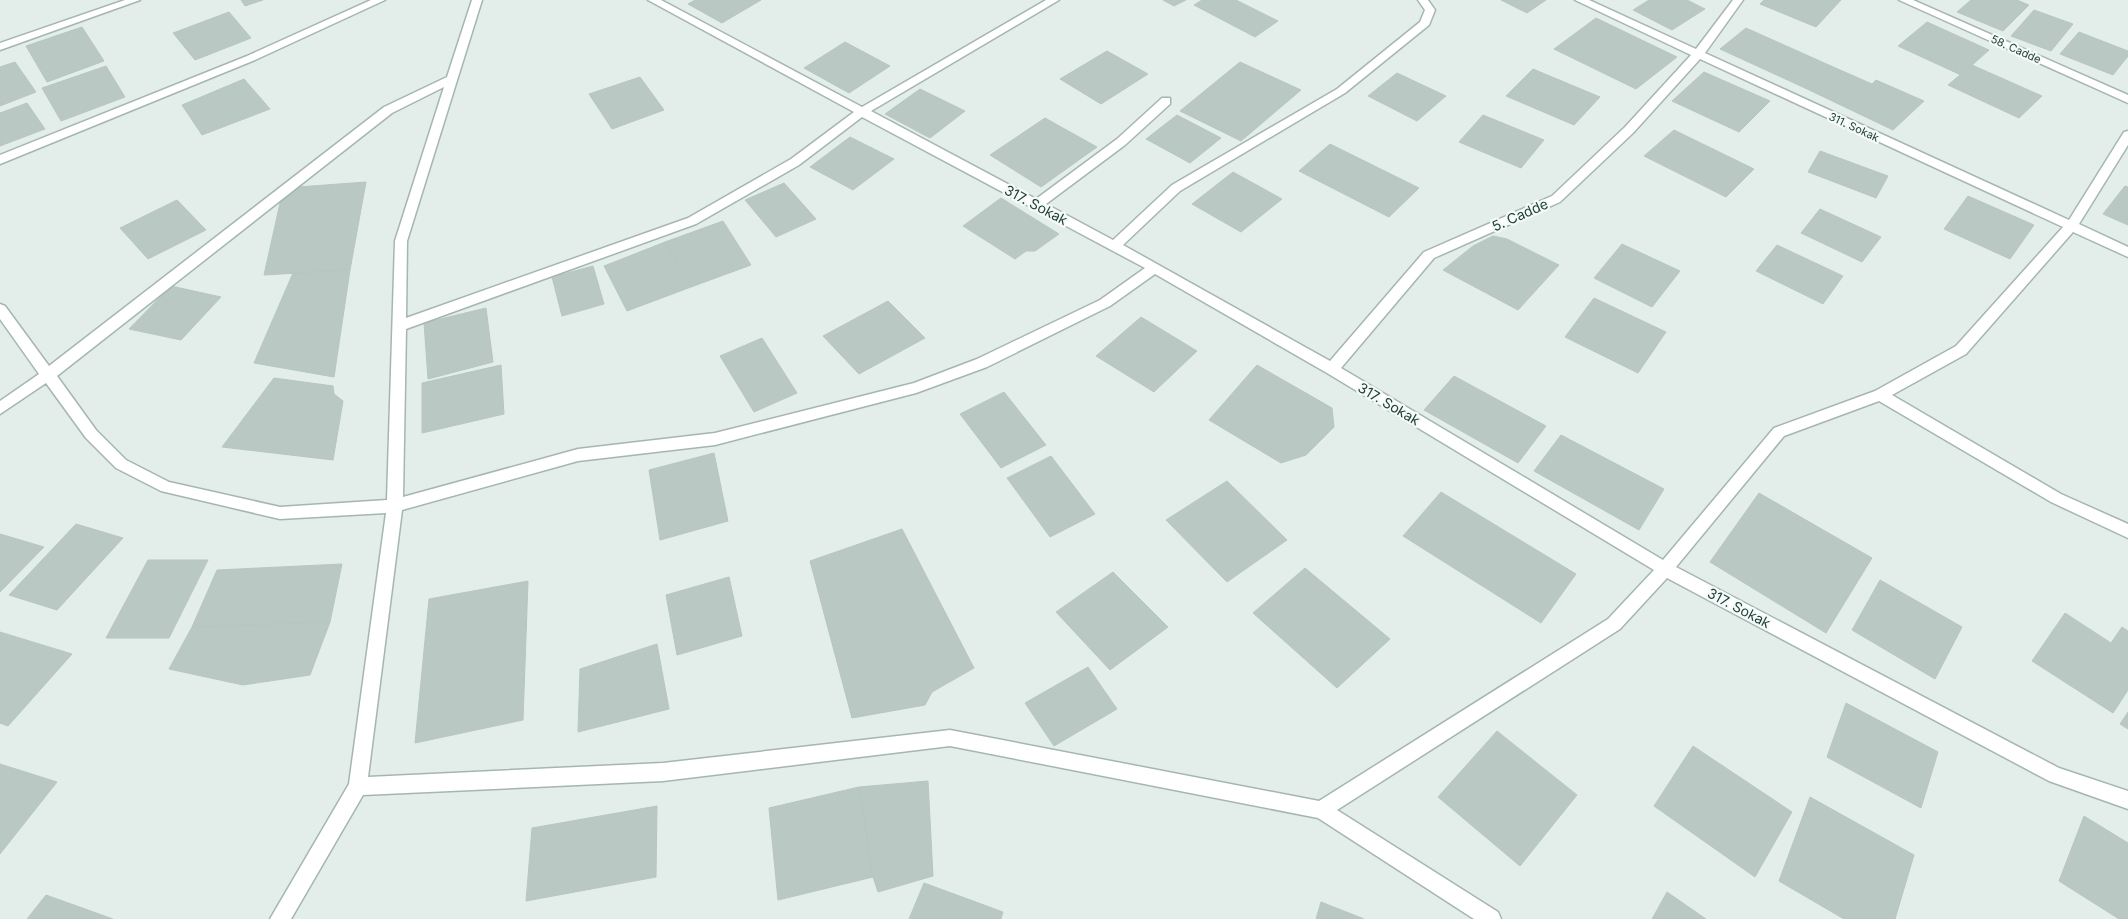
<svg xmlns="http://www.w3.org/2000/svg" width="2128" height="919" font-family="Inter,sans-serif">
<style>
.building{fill:#b9c8c3;stroke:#b6c7c2}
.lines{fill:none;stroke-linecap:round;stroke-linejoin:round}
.minor-casing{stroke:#a5b6b2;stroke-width:3}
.minor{fill:#fff;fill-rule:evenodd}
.labels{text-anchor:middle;stroke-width:4.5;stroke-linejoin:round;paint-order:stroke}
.far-street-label{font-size:11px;fill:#22403b;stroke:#f4faf7}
.street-label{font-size:14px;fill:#22403b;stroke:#f4faf7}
</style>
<rect width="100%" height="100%" fill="#e3edea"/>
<path class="building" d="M241,0H263L245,6Z
M695,0H761L722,23L688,4Z
M1163,0H1186L1174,6Z
M1202,0H1236L1278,21L1255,37L1194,5Z
M1501,0H1546L1527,13Z
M1649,0H1687L1705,9L1672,30L1633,10Z
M1764,0H1841L1816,27L1760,4Z
M1971,0H2017L2029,5L2003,31L1957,12Z
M2034,10L2073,24L2051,51L2011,36Z
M229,12L251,38L195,60L173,33Z
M1596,18L1677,57L1636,89L1554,49Z
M1927,22L1989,50L1961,75L1898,46Z
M82,27L104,61L47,82L26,46Z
M1746,28L1831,66L1805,88L1720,49Z
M2079,32L2128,51V56L2113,75L2060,54Z
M845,42L890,66L849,93L804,68Z
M1107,51L1148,74L1101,104L1060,79Z
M15,62L36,92L0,106V67Z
M1240,62L1301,90L1241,141L1180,111Z
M1972,65L2042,96L2019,118L1948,85Z
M106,66L125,97L61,121L42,88Z
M1831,66L1872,84L1876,80L1924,101L1893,130L1805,88Z
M1533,69L1600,97L1574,125L1506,96Z
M1704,72L1770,101L1739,132L1672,101Z
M1397,73L1446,96L1417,121L1368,96Z
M640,77L664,110L612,129L589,94Z
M244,79L270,109L202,135L182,105Z
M920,89L965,111L930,138L885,114Z
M27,103L45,129L0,146V113Z
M1177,115L1221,138L1190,163L1146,139Z
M1483,115L1544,140L1521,168L1459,142Z
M1045,118L1097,147L1041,187L990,155Z
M1674,130L1754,169L1726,197L1644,156Z
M850,137L894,159L853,190L810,167Z
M1330,144L1419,188L1389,217L1299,171Z
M1820,151L1888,176L1876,198L1808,172Z
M1233,172L1282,199L1241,232L1192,204Z
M366,182L350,270L264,275L280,203L298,187Z
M784,183L816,219L776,237L745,200Z
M2125,186L2128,187V225L2103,214Z
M1968,196L2034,225L2010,259L1944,229Z
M1001,198L1059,234L1035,251H1026L1015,259L963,226Z
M177,200L206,230L148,259L120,228Z
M1820,209L1881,237L1862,262L1801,233Z
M723,221L751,265L691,287L665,242Z
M1493,236L1507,239L1559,265L1518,310L1443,270L1473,246Z
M665,242L691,287L627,311L604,266Z
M1622,244L1680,271L1652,307L1594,278Z
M1777,245L1843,276L1823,304L1756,271Z
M593,266L604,304L562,316L552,277Z
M350,270L334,377L254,363L293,273Z
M171,286L221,297L181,340L129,329Z
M1594,298L1666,332L1638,373L1565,337Z
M888,301L925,338L859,374L823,336Z
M486,308L493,362L428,379L424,323Z
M1141,317L1197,351L1154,392L1096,356Z
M762,338L797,393L754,412L720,356Z
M501,365L504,414L422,433V383Z
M1257,365L1332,408L1334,427L1306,455L1281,463L1209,420Z
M1454,376L1546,426L1518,463L1424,410Z
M274,378L333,386L334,394L343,401L333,460L222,447Z
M1004,392L1046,445L1001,468L960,414Z
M1561,435L1664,489L1639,530L1534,471Z
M714,453L728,521L660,540L649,470Z
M1051,456L1095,514L1050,537L1007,478Z
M1227,481L1287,540L1227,582L1166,520Z
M1441,492L1576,574L1541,623L1403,536Z
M1759,493L1872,558L1826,633L1710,562Z
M76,524L123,538L57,610L9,595Z
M902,529L974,668L932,692L925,705L852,718L810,561Z
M0,534L44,547L0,592Z
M148,560H208L169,638H106Z
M342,564L330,622L192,627L217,570Z
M1305,568L1390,639L1337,688L1253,613Z
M1113,572L1168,627L1110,670L1056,612Z
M729,577L742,636L677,655L666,595Z
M1880,580L1962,627L1935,679L1852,630Z
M528,581L523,720L415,743L429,599Z
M2065,613L2111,643L2122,627L2128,631V690L2113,713L2032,661Z
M330,622L310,675L243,685L169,669L192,627Z
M0,632L72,654L8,726L0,723Z
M657,644L669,709L578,732L580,669Z
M1088,667L1117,709L1054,746L1025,703Z
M1846,703L1938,752L1921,808L1827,757Z
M2128,712V729L2120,724Z
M1497,731L1577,795L1520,866L1438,797Z
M1693,746L1792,812L1755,877L1654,806Z
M0,764L57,782L0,854Z
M928,781L933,876L878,892L873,877L859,787Z
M859,787L873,877L778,900L769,808Z
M1810,797L1914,855L1895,919H1844L1779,881Z
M657,806L656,877L526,901L532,828Z
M2084,816L2128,843V919H2119L2059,881Z
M924,883L1003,912L1001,919H909Z
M1667,892L1706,919H1652Z
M46,895L113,919H27Z
M1321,902L1364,919H1316Z"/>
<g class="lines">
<defs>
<path id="minor" d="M125,0H140L0,50V43Z
M371,0H385L255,60L0,164V155L247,56Z
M472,0H482L407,241L406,318L688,218L791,159L854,112L648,0H661L862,107L1046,0H1059L871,111L1036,199L1117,139L1162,98H1170V104L1125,145L1046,204L1113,240L1172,185L1337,89L1420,22L1425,10L1418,0H1428L1435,10L1429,25L1345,93L1180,191L1123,245L1330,361L1424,252L1552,196L1625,127L1691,55L1575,0H1589L1696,49L1733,0H1743L1705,53L2069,220L2124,132L2128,131V145L2079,224L2128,247V257L2073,232L1966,354L1892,395L2061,494L2128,524V538L2051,502L1879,401L1784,436L1676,567L2059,768L2128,791V809L2049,781L1667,578L1620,629L1337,810L1498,912L1501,919H1474L1318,818L950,746L663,781L363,795L291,919H270L349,784L386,513L280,519L161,491L116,468L86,438L46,383L0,414V401L39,374L0,319V304L5,306L49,366L384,107L447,77ZM1700,59L2063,227L1956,346L1875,391L1774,428L1663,560L1341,368L1434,258L1560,202L1633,133ZM444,87L395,241L387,500L280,507L169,482L126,460L96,430L57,376L392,113ZM862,117L1145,268L1100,300L977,359L914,383L715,433L578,449L403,497L406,329L696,224L799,165ZM1155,274L1327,373L1654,570L1608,619L1319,801L950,730L663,763L368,777L402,510L578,461L715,445L916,393L987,367L1110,306Z
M1899,0H1913L2128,95V103Z"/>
</defs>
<use href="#minor" class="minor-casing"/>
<use href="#minor" class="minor"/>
</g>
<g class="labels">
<g class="far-street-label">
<text transform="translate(2016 49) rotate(24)" y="4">58. Cadde</text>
<text transform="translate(1854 127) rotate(25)" y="4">311. Sokak</text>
</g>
<g class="street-label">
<text transform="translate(1036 205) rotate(28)" y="5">317. Sokak</text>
<text transform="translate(1520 215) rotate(-24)" y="5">5. Cadde</text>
<text transform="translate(1389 404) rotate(31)" y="5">317. Sokak</text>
<text transform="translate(1739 608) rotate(28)" y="5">317. Sokak</text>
</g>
</g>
</svg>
